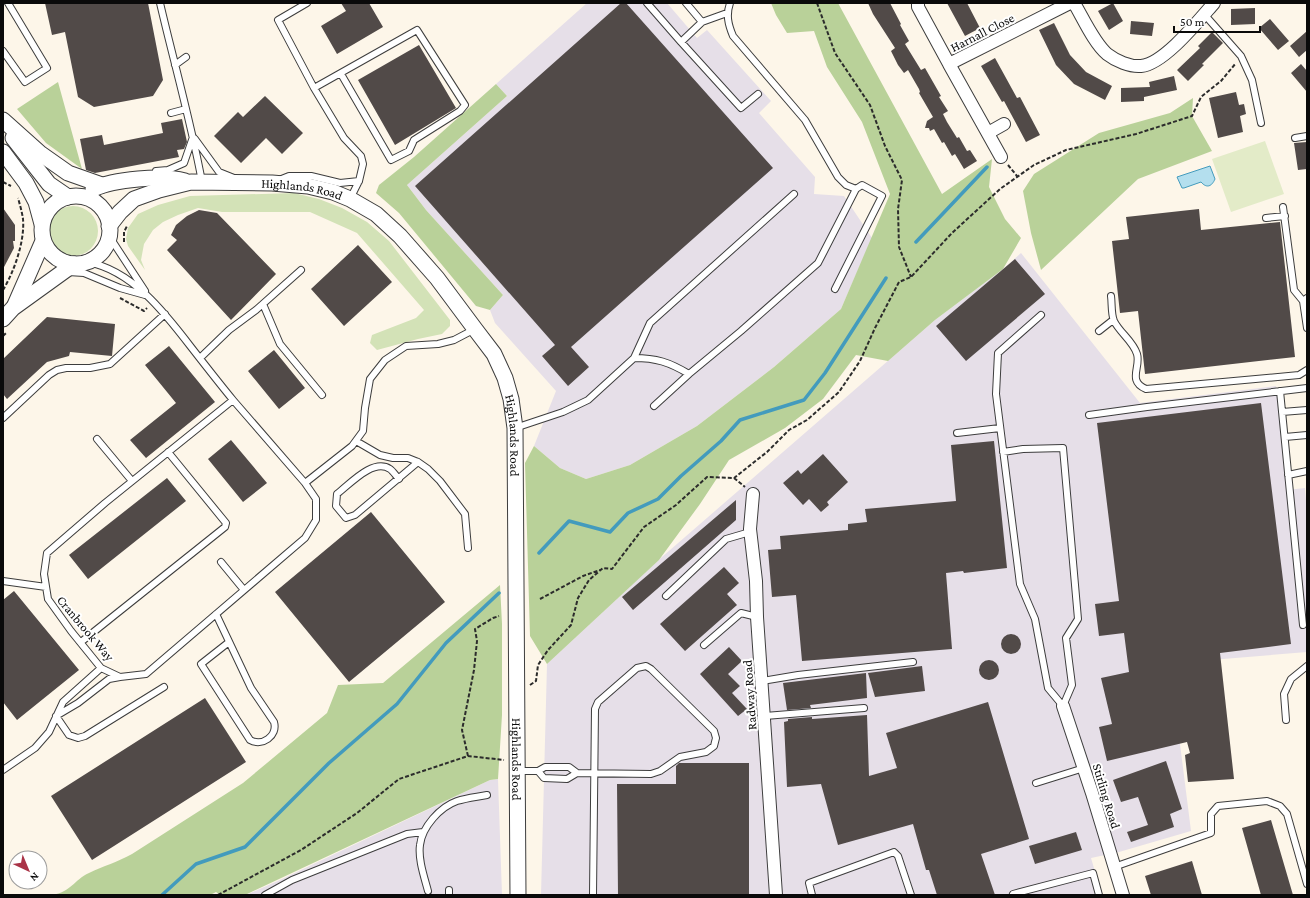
<svg xmlns="http://www.w3.org/2000/svg" width="1310" height="898" font-family="'Crimson Pro',serif">
<style>
.industrial{fill:#e6dfe8}
.green{fill:#d3e2b7}
.forest{fill:#b9d199}
.pitch{fill:#e3ebc8}
.water{fill:#b4dfee;stroke:#439bbd}
.lines{fill:none;stroke-linecap:round;stroke-linejoin:round}
.stream{stroke:#439bbd;stroke-width:3.5}
.building{fill:#514a48}
.service-casing{stroke:#3d3d3d;stroke-width:8}
.minor-casing{stroke:#3d3d3d;stroke-width:14}
.tertiary-casing{stroke:#3d3d3d;stroke-width:17}
.path{stroke:#2c2c2c;stroke-width:2;stroke-dasharray:4 2;stroke-linecap:butt}
.service{stroke:#fff;stroke-width:6}
.minor{stroke:#fff;stroke-width:12}
.tertiary{stroke:#fff;stroke-width:15}
.labels{text-anchor:middle;stroke-width:4;stroke-linejoin:round;paint-order:stroke}
.street-label{font-size:13px;fill:#0a0a0a;stroke:#fff}
</style>
<rect width="100%" height="100%" fill="#fdf6e9"/>
<path class="industrial" d="M587,3H667L697,38L707,30L771,101L759,113L815,177L814,194L844,196L872,238L841,309L774,367L697,426L630,465L586,479L560,468L534,446L556,391L495,323L490,310L503,295L426,210L407,185L507,96L496,84Z
M1021,253L1140,403L1276,386L1287,490L1305,488L1307,512V652L1162,664L1180,744L1191,831L1119,852L1091,858L1102,895H541L547,664L662,557L935,320L1003,269Z
M498,779L502,895H246L280,880L490,780Z"/>
<path class="green" d="M294,193L319,199L342,208L367,222L389,241L450,320V326L442,334L418,339L377,350L370,343L372,335L416,318L424,310L357,233L310,212H222L198,208L178,215L163,222L153,230L144,244L141,260L145,270L128,246L126,239L128,228L138,214L158,205L190,196Z
M48 231a25 25 0 1 1 50 0a25 25 0 1 1-50 0Z"/>
<path class="forest" d="M771,3H838L942,194L992,159L989,187L1005,219L1021,238L1003,269L935,320L888,361L856,355L823,399L785,428L729,460L700,504L659,560L547,664L530,636L525,463L534,446L560,468L586,479L630,465L697,426L774,367L841,309L890,194L862,122L827,67L814,31L787,33L776,15Z
M58,82L82,169L46,143L17,109Z
M496,84L507,96L407,185L426,210L503,295L490,310L476,306L399,213L376,193L379,185L414,157Z
M1193,98L1192,116L1212,151L1138,179L1041,270L1031,233L1023,191L1034,174L1099,133L1170,113Z
M500,585L502,624V715L498,779L490,780L245,895H220L216,892L210,895H52C71,892 74,880 89,873C103,866 118,862 132,854L243,783L327,713L338,685L383,683Z"/>
<path class="pitch" d="M1265,141L1284,194L1231,212L1212,159Z"/>
<path class="water" d="M1210,166L1215,179C1212,186 1207,189 1201,182L1184,188H1182L1177,177Z"/>
<g class="lines">
<path class="stream" d="M916,242L987,167
M539,553L569,521L610,532L628,513L658,499L681,476L721,441L740,420L804,400L825,373L886,278
M162,895L196,864L245,847L329,763L397,704L446,643L499,593"/>
</g>
<path class="building" d="M45,3H148L163,80L153,96L94,107L78,97L65,32L52,35Z
M341,3H369L383,27L337,54L321,26L346,11Z
M621,3H626L773,168L571,347L589,367L568,386L542,356L555,345L415,186Z
M868,3H890L901,24L900,25L909,41L905,44L921,70L925,68L941,96L939,97L948,111L943,114L947,122L957,138L959,137L967,151L970,150L977,161L964,169L955,154L952,156L944,142L942,143L934,129L930,131L929,128H925L927,121L933,117L919,93L920,92L919,89L908,70L904,73L898,65L891,51L895,48L873,14Z
M947,3H967L980,28L965,36Z
M1113,3L1123,21L1109,30L1098,11Z
M1255,8V24L1231,25V9Z
M1270,19L1289,41L1278,50L1259,28Z
M1131,21L1154,23L1152,36L1130,34Z
M1054,23L1070,55L1086,72L1112,86L1105,100L1074,84L1056,65L1039,30Z
M1307,31V50L1299,57L1290,46Z
M1212,32L1223,43L1202,64L1204,65L1188,81L1177,70L1200,48L1198,46Z
M419,45L456,108L395,145L358,80Z
M995,58L1017,98L1020,97L1040,135L1026,142L1004,101L1002,102L981,66Z
M1301,64L1307,71V92L1291,73Z
M1174,76L1177,90L1144,97V101L1121,102V88L1150,87L1149,82Z
M1236,92L1239,105L1244,104L1246,114L1240,116L1243,132L1218,138L1209,98Z
M265,96L303,133L282,154L266,138L241,163L214,136L238,112L243,117Z
M182,119L187,142L184,149L177,150L179,157L95,173L86,170L80,139L102,135L104,145L163,133L161,123Z
M1307,142V169L1298,170L1294,143Z
M3,208L15,225V241H13L14,248L3,269Z
M1199,209L1201,230L1280,222L1295,357L1145,374L1138,311L1120,313L1112,241L1129,239L1126,217Z
M199,210L217,213L276,274L231,320L167,250L177,240L171,235L176,225L187,216Z
M358,245L392,282L344,326L311,289Z
M1015,259L1045,294L966,361L936,326Z
M47,317L115,324L112,356L70,352L69,356L47,362L7,399L3,394V359Z
M169,346L215,402L146,458L130,440L176,403L145,365Z
M274,350L305,388L279,409L248,371Z
M1261,403L1291,644L1220,653L1234,779L1188,782L1185,755L1190,753L1187,742L1107,761L1099,727L1112,724L1101,678L1129,672L1124,633L1099,636L1095,604L1119,601L1097,423Z
M231,440L267,483L243,502L208,459Z
M994,441L1007,568L964,573L963,571L946,573L952,649L802,661L796,595L772,597L768,550L781,549L780,536L848,530V524L867,522L865,509L956,501L951,445Z
M823,454L848,482L827,502L829,505L821,512L809,499L803,505L783,483L798,470L801,474Z
M167,478L186,501L88,579L69,555Z
M736,500V520L633,610L622,597Z
M371,512L445,602L349,682L275,592Z
M724,567L739,583L727,594L737,605L685,651L660,624Z
M14,591L79,670L17,720L3,702V600Z
M1001 644a10 10 0 1 1 20 0a10 10 0 1 1-20 0Z
M729,647L742,661L728,674L740,686L732,693L747,709L738,716L700,674Z
M979 670a10 10 0 1 1 20 0a10 10 0 1 1-20 0Z
M922,666L925,691L875,697L868,673Z
M866,673L867,698L810,705L811,708L787,710L783,683Z
M205,698L246,762L92,860L51,796Z
M988,702L1029,839L981,854L995,895H937L929,870H926L913,824L838,845L821,784L787,787L784,722L788,721V719L812,717V719L867,715L869,776L897,768L886,733Z
M1166,761L1182,809L1170,814L1174,827L1131,842L1127,832L1148,825L1138,797L1121,802L1113,780Z
M679,763H749V895H618L617,784H676V766Z
M1271,820L1293,895H1261L1242,828Z
M1076,832L1082,850L1035,864L1029,846Z
M1192,861L1202,895H1151L1145,876Z"/>
<g class="lines">
<defs>
<path id="service" d="M160,3C174,63 191,122 202,182
M307,3L278,20L314,88L344,138L361,156L363,164L359,181L350,199
M647,3L681,42L702,22L686,3
M730,3C726,15 728,24 733,36L805,120L838,177L846,185L856,189
M1204,14L1241,56L1252,80L1261,123
M702,22L727,13
M681,42L741,108L758,94
M3,51L25,82L47,68L8,3
M175,65L186,57
M314,88L417,30L465,105L460,111L414,140L409,151L391,160L341,74
M171,113L186,109
M1295,138L1307,136
M195,139L219,172L234,178
M156,171L168,170L184,163L193,137
M279,180L289,176H311L340,183L359,181
M1283,207L1294,290L1303,301
M1266,218L1285,216
M109,236L145,291
M87,262C132,270 165,313 191,347C205,365 219,383 233,400L105,503L47,553L44,574L48,599L71,631L101,668L120,677L146,674L305,538L316,520V499L305,483L352,446L363,431L365,408L370,379L385,360L406,346L438,344L454,340L475,329
M68,272L84,273L120,288L145,295
M1111,296C1112,303 1111,314 1114,321C1120,333 1133,341 1137,354C1141,367 1127,381 1146,389L1299,375L1307,370
M1307,298L1303,301L1307,328
M263,304L280,344L322,395
M1099,331L1113,320
M200,358L229,330L256,310L301,270
M634,358C656,358 669,362 689,374L741,331L818,263L856,189L862,185L882,196L835,289
M1280,391L1303,625
M233,400L305,483
M654,406L689,374
M1282,412L1307,410
M1089,415L1147,407L1307,388
M3,418L49,375L57,370L66,368H90L110,364L165,314
M515,428L563,412L588,400L634,358L650,323L794,194
M957,433L1000,428
M1285,437L1307,435
M97,439L132,481
M356,441L380,455L393,458H408L418,462L428,469L440,481L465,514L468,548
M1003,452L1023,449L1063,448L1078,619L1066,638L1072,685L1063,706L1048,688L1035,619L1020,584L996,394L998,353L1041,315
M1288,475L1307,471
M399,479C396,476 393,471 390,469C373,458 350,484 337,494L336,506L346,518L355,515L418,462
M221,562L244,590
M3,581L46,587
M666,596L726,539L750,532
M216,614L251,688L274,722C278,736 262,747 250,740L201,664L229,642
M81,642L225,527L226,523L168,452
M704,645L741,613L757,617
M120,677L109,679L78,703L56,716L69,735L78,738L85,736L164,687
M762,681L798,675L913,662
M765,716L864,708
M1286,720L1284,694L1291,679L1307,666
M3,770L35,748L49,732L63,702L101,668
M517,771H538L545,767H569L577,773
M538,771L544,778L567,779L577,773L651,774L660,771L680,757L706,752L714,746L716,738L714,731L651,669L646,666L637,668L598,702L595,709L593,895
M1036,783L1084,768
M1114,867L1211,833V814L1218,806L1267,801L1280,806L1287,814L1307,884
M449,890V895
M428,891C424,876 418,859 420,845C422,827 440,807 457,801C467,798 477,797 487,795
M265,895L292,880L407,834L423,832
M812,895L809,883L894,852L898,856L911,895
M1014,895L1013,894L1093,873L1099,895"/>
<path id="minor" d="M918,3V7L949,64
M1074,3C1083,18 1094,43 1107,54C1116,61 1130,67 1141,66C1164,64 1199,20 1214,3
M988,133L1004,124
M1001,157L949,64L1070,3
M753,494L750,529L756,581L757,617L776,895
M1063,706L1092,793L1123,895"/>
<g id="tertiary">
<path d="M3,120L41,154L68,173L102,185"/>
<path d="M13,138L49,184L68,197"/>
<path d="M3,152L26,183L36,202L42,224"/>
<path d="M93,189C114,179 162,175 185,181"/>
<circle cx="76" cy="230" r="34"/>
<path id="s1" d="M109,226L120,212L134,199L159,190L191,182L272,183L308,186L333,192L350,199L376,214L400,236L437,278L475,329L494,354L505,378L511,399L515,428L518,895"/>
<path d="M15,305L43,241"/>
<path d="M3,319L13,308L74,264"/>
</g>
</defs>
<use href="#service" class="service-casing"/>
<use href="#minor" class="minor-casing"/>
<use href="#tertiary" class="tertiary-casing"/>
<path class="path" d="M817,3L835,53L870,105L885,146L902,180L898,209L899,247L911,277
M1008,165L1017,176
M3,182L11,186
M124,242V232L127,226
M3,290C14,272 25,241 23,219C22,212 20,205 18,198
M120,298L144,311L147,308
M3,336L7,332
M734,478L745,487
M540,599L583,576L600,570
M530,685L536,681L538,665L548,650L571,625L578,598L589,580L603,568L612,569L644,527L676,505L707,477L734,478L767,452L789,430L807,420L839,392L860,361L875,328L899,282L911,277L952,233L1000,189L1034,165L1066,150L1136,134L1192,116L1201,97L1221,81L1236,63
M468,756L462,730L474,670L477,641L475,629L493,618L499,616
M218,895L301,850L357,813L399,779L468,756L504,760"/>
<use href="#service" class="service"/>
<use href="#minor" class="minor"/>
<use href="#tertiary" class="tertiary"/>
</g>
<g class="labels">
<g class="street-label">
<text transform="translate(982 32) rotate(-27)" y="5">Harnall Close</text>
<text dy="5" stroke="none"><textPath href="#s1" startOffset="208">Highlands Road</textPath></text>
<text dy="5" stroke="none"><textPath href="#s1" startOffset="556">Highlands Road</textPath></text>
<text transform="translate(86 628) rotate(50)" y="5">Cranbrook Way</text>
<text transform="translate(749 695) rotate(-94)" y="5">Radway Road</text>
<text dy="5" stroke="none"><textPath href="#s1" startOffset="880">Highlands Road</textPath></text>
<text transform="translate(1107 796) rotate(73)" y="5">Stirling Road</text>
</g>
</g>
<rect width="1310" height="898" fill="none" stroke="#0a0a0a" stroke-width="8"/>
<g transform="translate(28 870) rotate(136)"><circle r="19" fill="#ffffff" stroke="#9d9d9d"/>
<path d="M0-3L7 15L0 10L-7 15Z" fill="#a93347"/>
<text y="-6" font-size="11" font-weight="bold" text-anchor="middle" fill="#0a0a0a">N</text>
</g>
<path d="M1174 26v6h86v-6" fill="none" stroke="#0a0a0a" stroke-width="2"/>
<text x="1180" y="26" font-size="12" fill="#0a0a0a" stroke="#ffffff" stroke-width="3" paint-order="stroke">50 m</text>
</svg>
